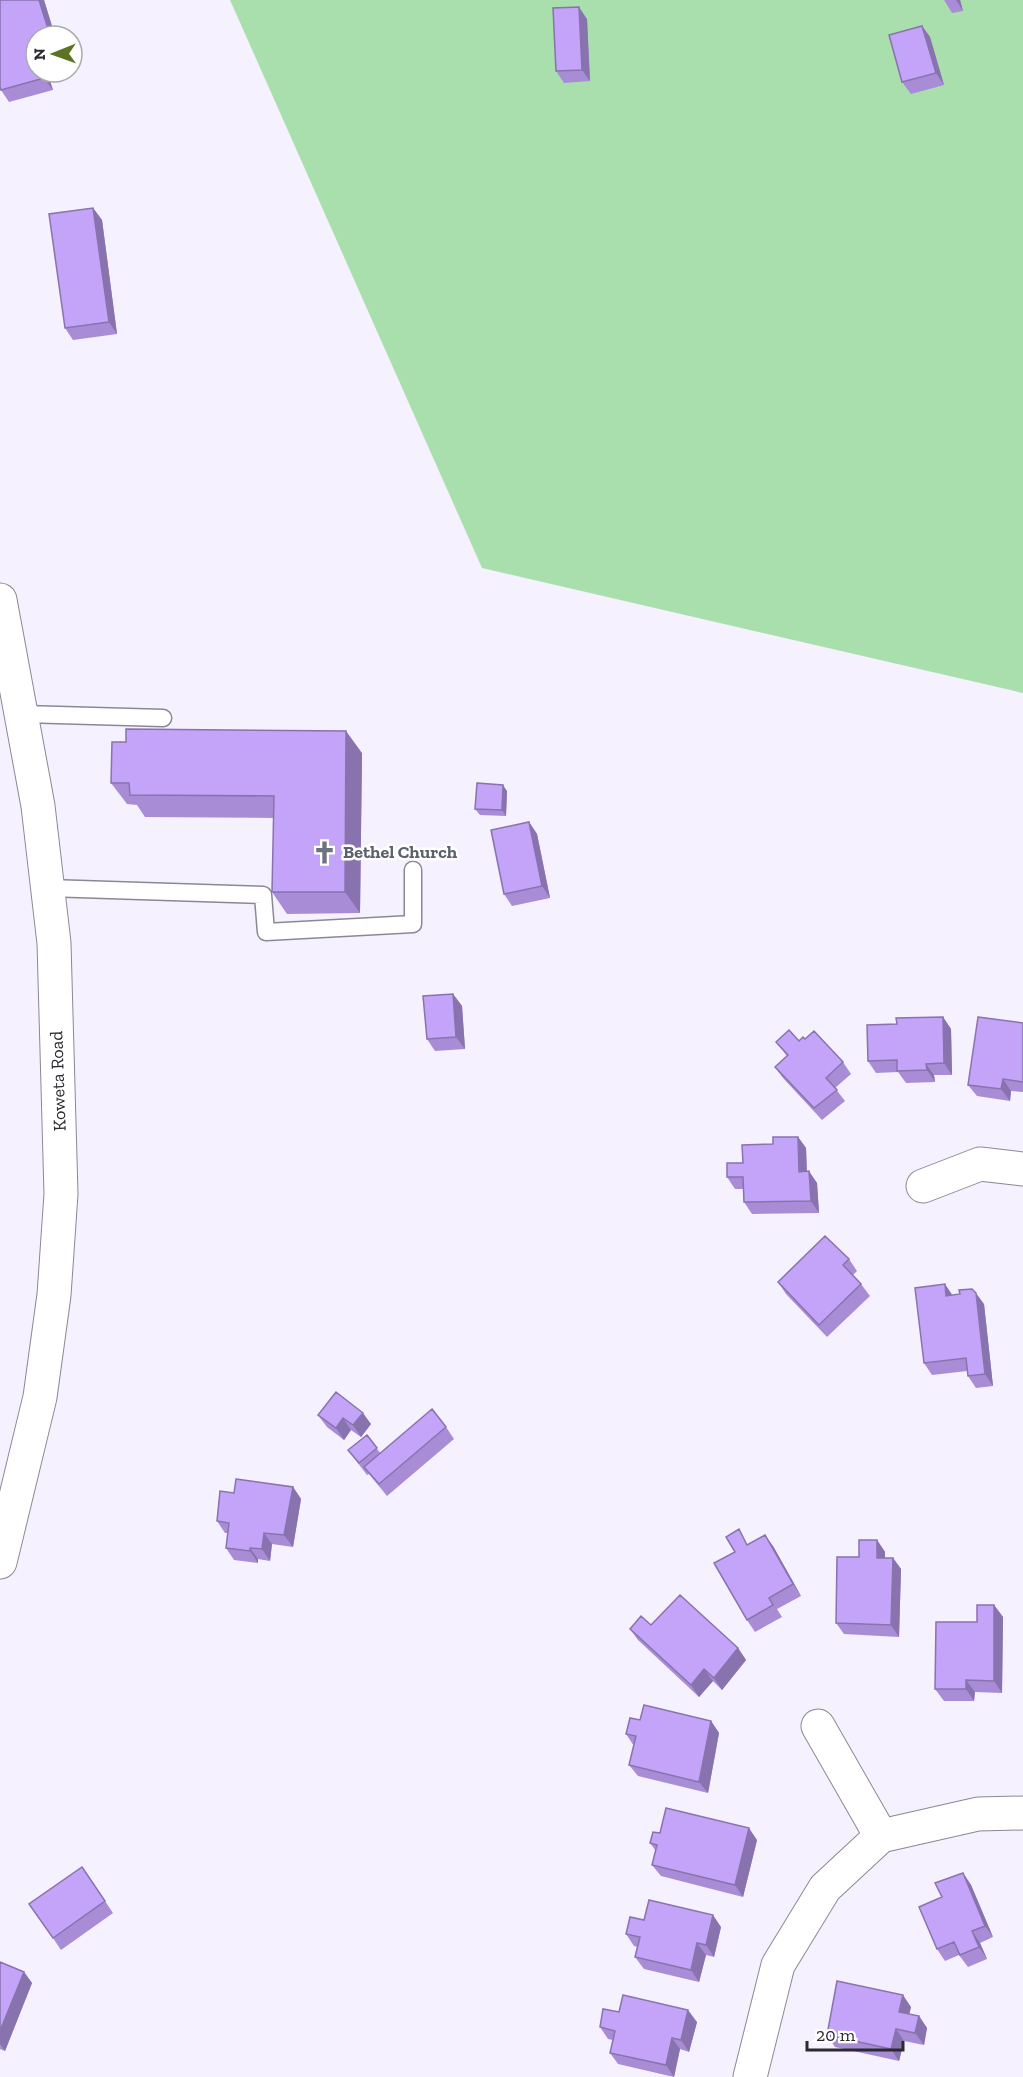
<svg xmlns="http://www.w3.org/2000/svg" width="1023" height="2077" font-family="'Zilla Slab',serif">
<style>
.green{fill:#a9dfad}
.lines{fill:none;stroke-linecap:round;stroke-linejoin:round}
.service-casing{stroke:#8b8893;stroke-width:19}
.minor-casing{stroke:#8b8893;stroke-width:35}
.tertiary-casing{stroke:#8b8893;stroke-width:35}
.service{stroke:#fff;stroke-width:16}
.minor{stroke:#fff;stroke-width:33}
.tertiary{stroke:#fff;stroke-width:33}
.wall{fill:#a88dd6}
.shaded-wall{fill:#8873ae}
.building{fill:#c3a4f9;stroke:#8873ae;stroke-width:1.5}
.labels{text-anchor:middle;stroke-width:5;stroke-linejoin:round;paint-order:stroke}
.worship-label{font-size:18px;font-weight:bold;fill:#5b616d;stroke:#fff;text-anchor:start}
.street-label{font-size:18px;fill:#2c2a2f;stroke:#fff}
</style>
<rect width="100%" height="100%" fill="#f5f1fe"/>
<path class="green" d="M230,0H1023V693L482,568Z"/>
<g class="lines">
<defs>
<path id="service" d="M23,714L163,718
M48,888L263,895L266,932L413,924V870"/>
<path id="minor" d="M923,1186L980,1164L1023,1169
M818,1726L881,1836
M750,2077L778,1965L825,1888L881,1836L978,1814L1023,1813"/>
<path id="tertiary" d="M0,600L38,806L54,943L61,1194L54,1295L40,1397L0,1562"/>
</defs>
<use href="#service" class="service-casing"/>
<use href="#minor" class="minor-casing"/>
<use href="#tertiary" class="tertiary-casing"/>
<use href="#service" class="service"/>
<use href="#minor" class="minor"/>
<use href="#tertiary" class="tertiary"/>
</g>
<path class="wall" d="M0,0H44L55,36H36V72H47L53,90L9,102L1,90Z
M944,0H960L963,11L952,13Z
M587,19L590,81L564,83L556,71Z
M922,26L930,37L944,85L911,94L902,82Z
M93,208L102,220L117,334L73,340L65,328Z
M362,753L360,913L287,914L272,892L274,818L145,817L137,805L127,804L111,783Z
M507,791L506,816L480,815L475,809Z
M529,822L537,834L550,898L512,906L504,894Z
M453,994L462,1006L465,1049L435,1051L427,1039Z
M943,1017L951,1029L952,1075H934L935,1082L906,1083L898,1072L876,1073L868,1061L897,1024Z
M1023,1023V1092L1011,1091L1010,1101L977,1096L968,1085Z
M805,1039L843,1062L851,1074L835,1088L845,1101L822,1120L783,1078L775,1067L787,1056L776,1042L799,1041Z
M798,1137L806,1148L807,1171L817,1183L819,1213L752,1214L744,1202L743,1189H735L727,1177L743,1163L773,1144Z
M849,1259L857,1271L853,1275L861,1284L870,1296L827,1337L786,1294L778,1282Z
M953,1295L984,1304L993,1386L976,1388L968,1376L967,1371L932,1375L924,1363Z
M336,1392L371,1424L361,1437L351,1430L344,1440L327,1427L318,1415Z
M446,1427L454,1439L387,1496L369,1474L367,1475L348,1450L367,1435L380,1453Z
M293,1487L301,1499L293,1547L272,1544L270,1561L258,1559V1563L234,1560L226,1548L228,1533H225L217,1521L234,1493Z
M877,1540L885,1552V1558H893L901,1569L899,1637L844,1634L836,1623L859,1557Z
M748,1544L773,1546L801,1596L777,1609L782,1617L755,1632L747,1620Z
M994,1605L1003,1617L1002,1693L975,1692L974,1701H944L935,1689L977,1622Z
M651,1625L738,1648L746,1660L722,1690L713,1681L699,1697L638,1640L630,1629Z
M711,1721L719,1733L708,1793L638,1776L629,1765L634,1746L626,1734Z
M660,1833L757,1840L743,1897L661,1876L652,1865L656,1851L650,1843Z
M82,1867L113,1913L61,1950L53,1938Z
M963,1873L971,1885L993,1937L980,1943L987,1959L968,1967L959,1955L945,1961L937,1949L942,1897Z
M644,1920L721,1927L714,1957L706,1955L699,1982L644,1969L635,1957L638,1947L634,1946L626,1934Z
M0,1962L24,1972L32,1983L5,2051L0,2049Z
M911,2007L909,2014L919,2016L927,2028L924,2045L904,2041L899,2061L835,2047L827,2035Z
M619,2012L697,2022L689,2052L680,2049L674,2077L618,2064L610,2053L613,2040L608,2039L600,2027Z"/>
<path class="shaded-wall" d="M39,0H44L55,36H51L49,32Z
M956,0H960L963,11Z
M579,7L587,19L590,81L582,70Z
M922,26L930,37L944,85L936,73Z
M42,72H47L53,90L44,78Z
M93,208L102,220L117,334L109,322Z
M346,731L362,753L360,913L345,892Z
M503,785L507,791L506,816L502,810Z
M529,822L537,834L550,898L542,886Z
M453,994L462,1006L465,1049L456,1037Z
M943,1017L951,1029L952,1075L944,1063Z
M926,1064L934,1075L935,1082L927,1070Z
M1003,1079L1011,1091L1010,1101L1001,1089Z
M798,1137L806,1148L807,1183L799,1172Z
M809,1171L817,1183L819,1213L811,1201Z
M945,1284L953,1296H946Z
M976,1293L984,1304L993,1386L985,1374Z
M363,1413L371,1424L361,1437L353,1425Z
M343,1418L351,1430L344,1440L336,1428Z
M293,1487L301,1499L293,1547L284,1535Z
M264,1533L272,1544L270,1561L262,1549Z
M765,1535L773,1546L801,1596L793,1584Z
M877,1540L885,1552V1569L877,1558Z
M250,1548L258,1559V1563L250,1551Z
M893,1558L901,1569L899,1637L891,1625Z
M994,1605L1003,1617L1002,1693L994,1681Z
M738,1648L746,1660L722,1690L714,1678Z
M704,1669L713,1681L699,1697L691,1685Z
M966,1680L975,1692L974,1701L966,1689Z
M711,1721L719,1733L708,1793L699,1782Z
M749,1828L757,1840L743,1897L735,1885Z
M963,1873L971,1885L993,1937L985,1926Z
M713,1915L721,1927L714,1957L706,1945Z
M972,1931L980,1943L987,1959L979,1947Z
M697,1943L706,1955L699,1982L691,1970Z
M24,1972L32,1983L5,2051L0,2044V2031Z
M903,1995L911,2007L907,2024L899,2012Z
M688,2010L697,2022L689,2052L681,2040Z
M919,2016L927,2028L924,2045L915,2033Z
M896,2029L904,2041L899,2061L891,2049Z
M672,2038L680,2049L674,2077L666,2065Z"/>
<path class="building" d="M0,0H39L49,32L32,37L36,51V72H42L44,78L1,90L0,87Z
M579,7L582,70L556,71L553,8Z
M922,26L936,73L902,82L889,35Z
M93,208L109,322L65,328L49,214Z
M126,729L346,731L345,892H272L274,796L130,795L129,783H111L112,742H126Z
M477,783L503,785L502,810L475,809Z
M529,822L542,886L504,894L491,830Z
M453,994L456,1037L427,1039L423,996Z
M943,1017L944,1063L926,1064L927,1070L897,1071V1060L868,1061L867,1025L897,1024L896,1018Z
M978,1017L1023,1023V1082L1003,1079L1001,1089L968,1085Z
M789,1030L799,1041L803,1037L805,1039L814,1031L843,1062L826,1078L837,1090L814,1108L775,1067L788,1055L776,1042Z
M773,1137H798L799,1172L809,1171L811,1201L744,1202L743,1177H727V1163H743L742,1145L773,1144Z
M825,1236L849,1259L843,1265L861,1284L819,1325L778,1282Z
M945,1284L946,1296L960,1294L959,1290L972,1289L976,1293L985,1374L968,1376L966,1358L924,1363L915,1288Z
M336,1392L363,1413L353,1425L343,1418L336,1428L318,1415Z
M432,1409L446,1427L379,1484L364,1467Z
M367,1435L377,1448L359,1463L348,1450Z
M236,1479L293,1487L284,1535L264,1533L262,1549L250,1548V1551L226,1548L229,1523L217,1521L220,1491L234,1493Z
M739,1529L747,1545L765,1535L793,1584L769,1598L773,1605L747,1620L714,1563L735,1552L726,1537Z
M859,1540H877V1558H893L891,1625L836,1623L837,1557H859Z
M680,1595L738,1648L714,1678L704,1669L691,1685L630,1629L641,1616L651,1625Z
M977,1605H994V1681L966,1680V1689H935L936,1622H977Z
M644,1705L711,1721L699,1782L629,1765L636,1736L626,1734L630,1718L640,1720Z
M666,1808L749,1828L735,1885L652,1865L657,1845L650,1843L653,1832L660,1833Z
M82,1867L105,1901L53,1938L29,1904Z
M963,1873L985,1926L972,1931L979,1947L960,1955L954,1942L937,1949L919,1907L942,1897L935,1883Z
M649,1900L713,1915L706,1945L697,1943L691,1970L635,1957L640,1937L626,1934L630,1917L644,1920Z
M0,1962L24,1972L0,2031Z
M837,1981L903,1995L899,2012L919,2016L915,2033L896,2029L891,2049L827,2035Z
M623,1995L688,2010L681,2040L672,2038L666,2065L610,2053L615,2031L600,2027L603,2009L619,2012Z"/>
<defs>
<symbol id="church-bare" viewBox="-9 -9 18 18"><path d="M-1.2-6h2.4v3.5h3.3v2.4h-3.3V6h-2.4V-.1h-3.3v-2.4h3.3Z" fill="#6b7280" stroke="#fff" stroke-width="2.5" paint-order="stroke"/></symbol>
</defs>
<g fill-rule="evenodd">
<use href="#church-bare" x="308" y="836" width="33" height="33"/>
</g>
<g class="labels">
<g class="worship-label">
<text x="343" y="858">Bethel Church</text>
</g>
<g class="street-label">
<text transform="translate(58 1081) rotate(-92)" y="6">Koweta Road</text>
</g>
</g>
<g transform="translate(54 54) rotate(269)"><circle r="28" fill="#ffffff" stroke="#abaaac" stroke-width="1.5"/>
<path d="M0-4.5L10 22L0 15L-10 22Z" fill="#5c7324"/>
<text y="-9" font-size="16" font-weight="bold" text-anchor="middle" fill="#2c2a2f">N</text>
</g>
<path d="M807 2041v9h96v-9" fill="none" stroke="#2c2a2f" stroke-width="3"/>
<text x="816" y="2041" font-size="18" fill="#2c2a2f" stroke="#ffffff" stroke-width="4.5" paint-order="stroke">20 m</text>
</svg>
